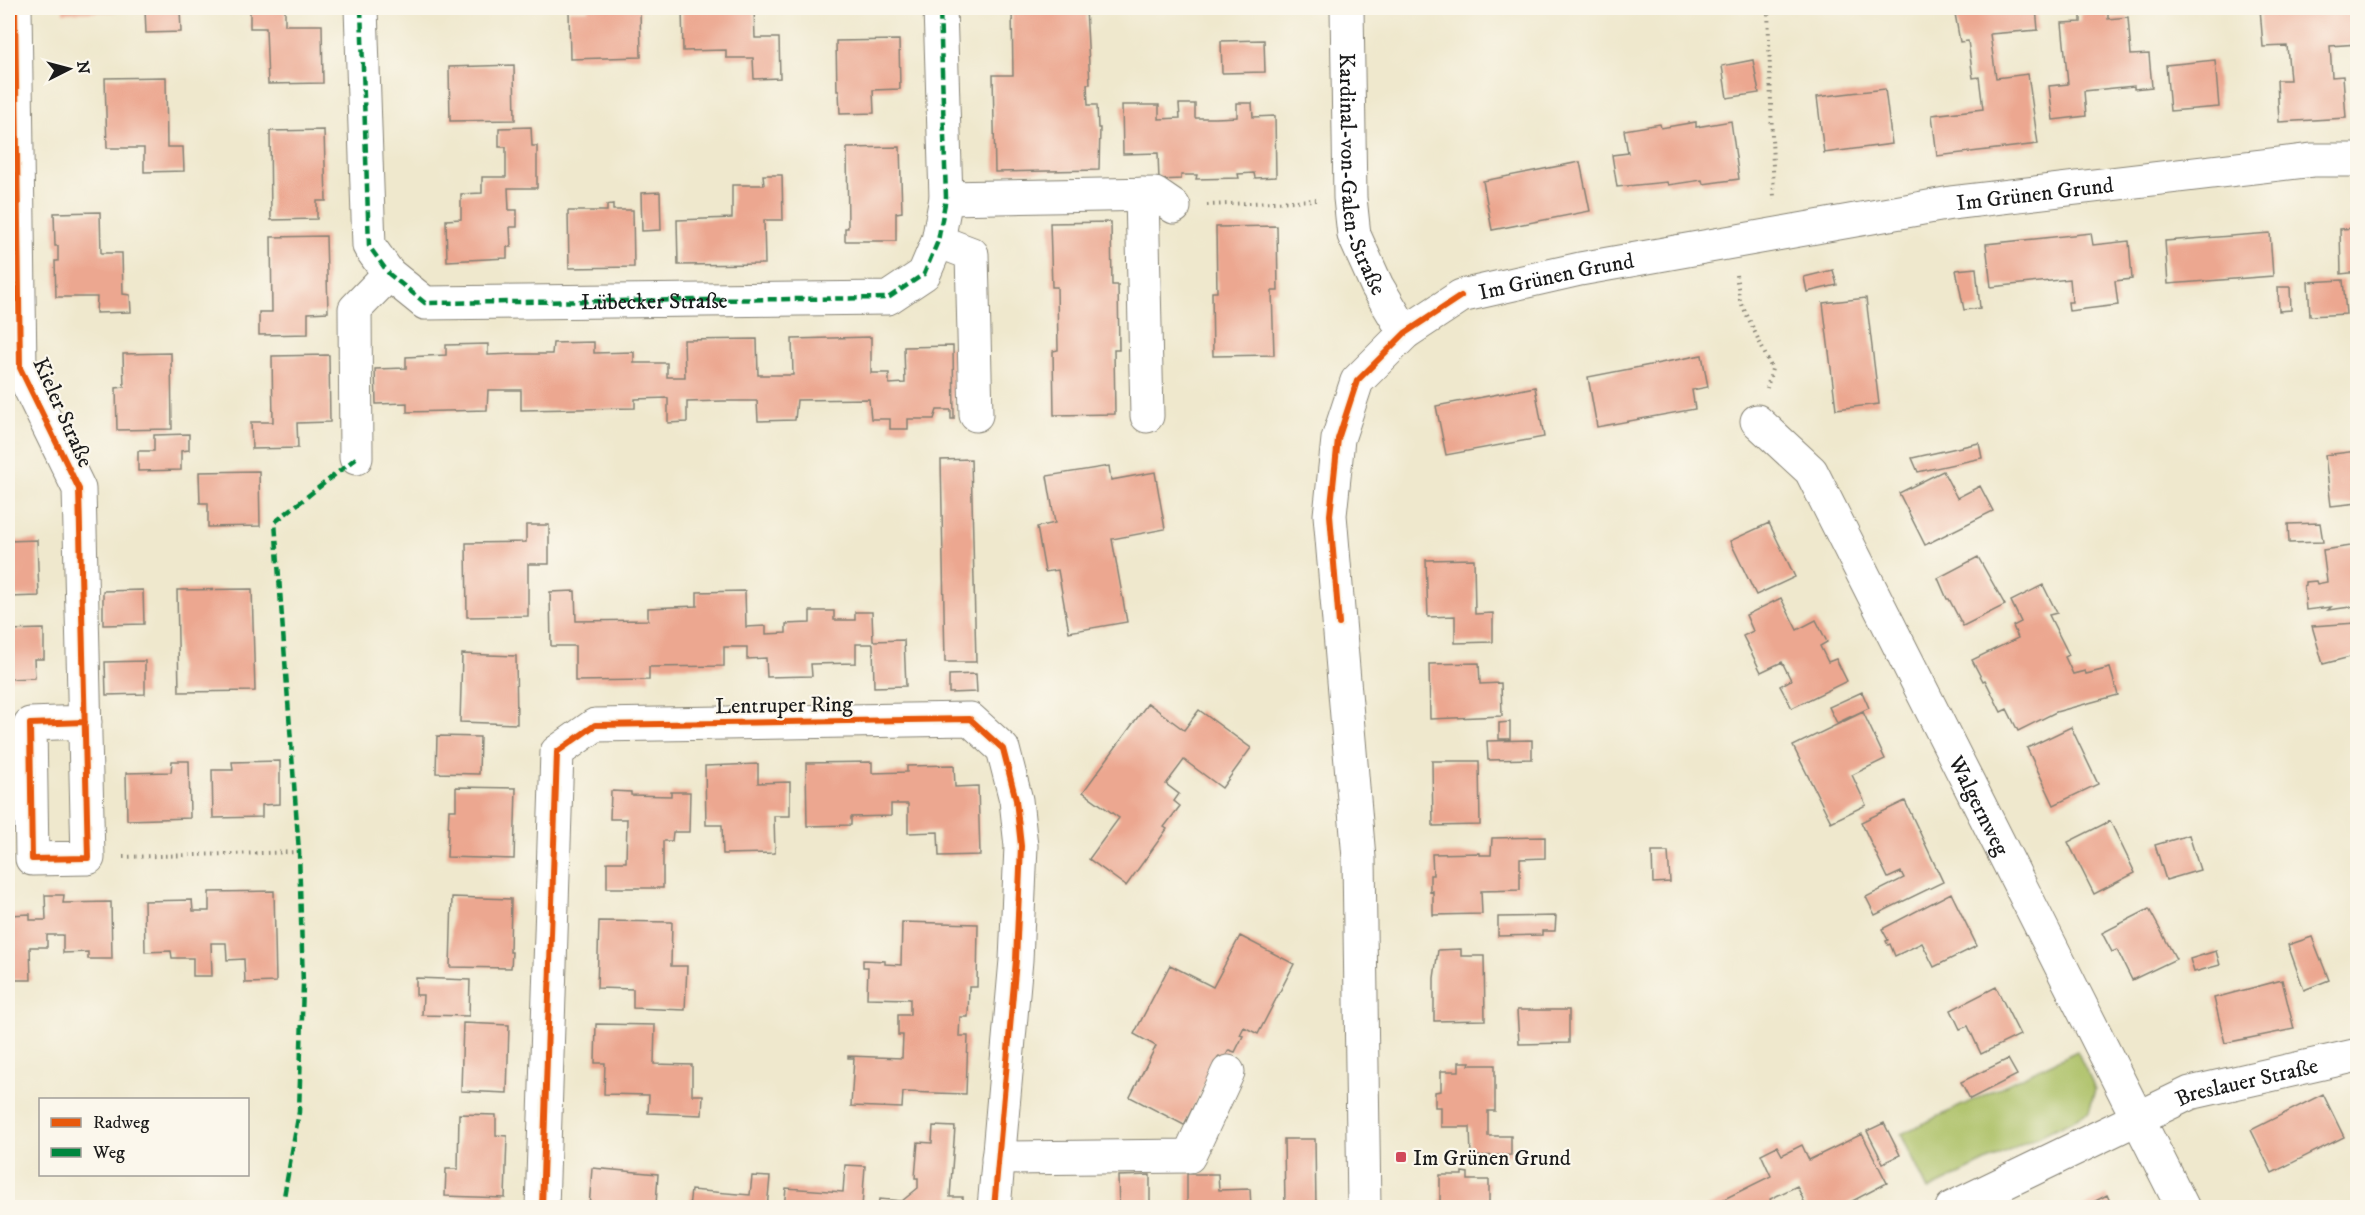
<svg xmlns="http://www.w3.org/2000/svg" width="2365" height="1215" font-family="'IM FELL DW Pica',serif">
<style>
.green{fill:#aabf64;stroke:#636e40;stroke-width:1.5}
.building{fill:#eca790}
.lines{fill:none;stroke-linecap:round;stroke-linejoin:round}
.minor-casing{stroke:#868274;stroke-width:35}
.path{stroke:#868274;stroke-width:4;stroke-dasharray:1.5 4.5;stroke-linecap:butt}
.minor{stroke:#fff;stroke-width:33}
.quiet{stroke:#00873e;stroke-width:4.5;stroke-dasharray:9 4.5;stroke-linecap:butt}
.cycleway-casing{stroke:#fbf7ec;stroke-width:10}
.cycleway{stroke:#e8590c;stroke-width:6}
.poi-dot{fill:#d1495b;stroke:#fbf7ec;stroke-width:2}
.labels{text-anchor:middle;stroke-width:4.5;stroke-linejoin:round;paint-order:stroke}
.street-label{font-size:22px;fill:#1c1c1c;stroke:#fbf7ec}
.poi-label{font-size:22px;fill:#1c1c1c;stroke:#fbf7ec;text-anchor:start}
</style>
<rect width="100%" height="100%" fill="#fbf7ec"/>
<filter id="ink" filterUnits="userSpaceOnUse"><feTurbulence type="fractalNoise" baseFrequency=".0167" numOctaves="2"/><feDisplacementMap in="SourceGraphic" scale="12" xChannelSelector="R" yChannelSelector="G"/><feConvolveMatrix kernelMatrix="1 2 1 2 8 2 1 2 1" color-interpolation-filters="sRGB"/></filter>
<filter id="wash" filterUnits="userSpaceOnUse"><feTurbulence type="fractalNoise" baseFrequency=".008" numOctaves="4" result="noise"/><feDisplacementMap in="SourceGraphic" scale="24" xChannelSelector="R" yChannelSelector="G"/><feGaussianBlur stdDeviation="1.35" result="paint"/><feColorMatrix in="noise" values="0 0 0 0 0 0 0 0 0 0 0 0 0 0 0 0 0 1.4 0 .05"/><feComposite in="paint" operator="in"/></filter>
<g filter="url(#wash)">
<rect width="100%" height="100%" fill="#efe8cd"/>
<path class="green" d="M2077,1051L2095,1089L2089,1112L1928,1190L1901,1134Z"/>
<g id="blocks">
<path class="building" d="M63,8H138V11L63,13Z
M250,8H285V25H322L323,83L268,84L266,28H250Z
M588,8H640L641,57L570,59L569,10H588Z
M682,8H754L755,38H779L780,78L754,79L753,58H726V50L683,51Z
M1012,8H1086L1090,84H1087L1088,105H1097L1098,128H1100L1099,170L995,172L993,75H1013Z
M1954,8H1986L1987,10L2036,8L2038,30L1990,34L1996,78L2028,74L2038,144L1937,156L1932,115L1983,109L1979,77L1973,78L1968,41L1960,42Z
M2260,8H2334V11L2358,10V44L2330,46L2332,77L2343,76L2346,118L2279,122L2277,80H2290L2287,46L2263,47Z
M145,9H180L181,32L146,33Z
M2108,11V19L2128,17L2131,55L2149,54L2152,87L2134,89V86L2084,91L2086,116L2053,120L2049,86L2068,84L2062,23L2081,22V13Z
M899,40L900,89L873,90L874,113L840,114L839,91H837L836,41Z
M1264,40L1265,72L1222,73L1221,41Z
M1753,60L1759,93L1727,98L1722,66Z
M2215,60L2219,107L2170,111L2166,65Z
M514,65L515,120L450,121L449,67Z
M166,77L167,147H183L184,171L144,172V148H107L105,78Z
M1885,89L1892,144L1824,153L1817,97Z
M1237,103H1252L1253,117L1275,116L1276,177L1255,178L1254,173L1238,174L1239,178L1196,179L1197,175H1181V179L1159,180L1158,153L1123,154L1122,105H1159V119L1180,118L1179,104H1195V118H1216L1237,117Z
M1731,121L1739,179L1703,184L1702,180L1668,185L1667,182L1617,187L1612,155L1628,153L1624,130L1660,124L1661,128L1696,122V127Z
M531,127L532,146H537V188H508L509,210H517V227H510L511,247H507V258L447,261L446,220L461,219V194L482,193V177H506V147H499V128Z
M324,130L326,201H317V219L271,220L270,131Z
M900,147L902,212L896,213V241H845V228H848L847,148Z
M1580,162L1590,211L1492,230L1483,181Z
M763,175H782L783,220H764L765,264L678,265L677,220L732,218V185H764Z
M660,192L661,230L642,231L641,193Z
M613,204V210H633L634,267L569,268L568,211H607V205Z
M100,212L101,253H122L123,294L130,295L131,312L96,313L97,297H56L55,261H58V246H55L54,213Z
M1111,222L1112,285H1118L1119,350H1114L1115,414L1054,415L1053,351L1058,350L1057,287H1052L1050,223Z
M1277,226L1278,291H1272L1274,355L1213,356L1212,292H1217L1216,227Z
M2358,228V272L2341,274L2340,229Z
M2091,233L2093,245L2129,241L2132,279L2115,281L2118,305L2069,311L2068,302H2072L2070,279L1991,287L1986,244Z
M2270,233L2273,276L2168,284L2165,241Z
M326,236L328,312L308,313V334L259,335V312H272L271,237Z
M1976,268L1980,308L1964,310L1956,270Z
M1833,270L1837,285L1807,292L1804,277Z
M2343,280L2346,314L2310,316L2308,282Z
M2278,287H2290L2291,310L2279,311Z
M1866,298L1879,404L1836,409L1823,303Z
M871,337V373H889V384L905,383L904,347L953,346L954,419H951V410H937L934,419H908V429H890V419H871L869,399L797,400L795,420L758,421L757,401H722L687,402V422L668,423V398L635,399V408L521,410V390H488L487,410L407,412V403L376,404L375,369L406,368V357L446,355V345L488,344V355L520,354H552L553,343L594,342V353L634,352V363H667V377H685L684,340L757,339L758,375H793L792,339Z
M171,353L172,429L117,430L116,388L124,387L123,354Z
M329,355L330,422L297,423L298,448L252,449L251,422H273L272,356Z
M1702,355L1708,387L1692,390L1695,409L1597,427L1588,377Z
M1535,387L1544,437L1446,455L1436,406Z
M189,434V450L181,451V470L138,471V451H154V435Z
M1979,443L1982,458L1918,472L1912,458Z
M2357,451L2358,503L2331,506L2325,455Z
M971,459L976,662H945L941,460Z
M1109,466L1111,480L1155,472L1165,529L1112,539L1127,622L1069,632L1058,570L1045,572L1037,527L1055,523L1047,476Z
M259,471L260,526L208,527V503H200L199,472Z
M1943,471L1957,498L1980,486L1993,511L1925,545L1899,493Z
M1769,523L1795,577L1756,595L1730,541Z
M2320,523L2323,542L2289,543L2288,524Z
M526,525H549V564H528V616L467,617L466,543L526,542Z
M37,540L39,596L8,597V541Z
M2358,545V606L2328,610L2331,607L2306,610L2304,586L2306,585V582L2316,581L2317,584L2327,582L2323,550Z
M1978,557L2005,605L1963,626L1949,599H1947L1938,578Z
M1474,559L1475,614L1493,613V642L1455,643V616L1428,617L1426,560Z
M2043,585L2057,613L2049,615L2069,655L2065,657L2073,674L2085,671L2086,674L2110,668L2118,695L2056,712L2018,731L2007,709L2001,712L1985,680L1983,681L1972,660L2018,638L2013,626L2021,622L2011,601Z
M252,589L255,691L179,692L177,590Z
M143,590L144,624L103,625V591Z
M575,591L576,621L648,620V608L697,606V592L745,591L746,627L766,626V634L786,633V624L810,623V611H834V620H855V612H872L873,641L904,640L906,686L874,687L873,644H856V663L811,664L812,676L767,677L766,658L747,659V647H724V666L649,667V680L575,681V646H551L550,592Z
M1781,598L1797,630L1816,620L1827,642L1820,646L1828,662L1836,659L1847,681L1792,708L1780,686L1791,680L1782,662L1761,672L1743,636L1753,631L1746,615Z
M2356,623L2358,655L2323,664L2312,626Z
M44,629V659H34L35,678L8,679V630Z
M462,654L516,656L517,724L460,722Z
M145,661V694L106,695L105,662Z
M1479,663L1480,684L1501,683L1502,716L1430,719L1429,664Z
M976,674L977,692L949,693V675Z
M1862,692L1869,708L1837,723L1829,707Z
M1148,703L1184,730L1199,710L1251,748L1222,788L1184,760L1166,784L1179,794L1174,801L1180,806L1164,827L1167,829L1126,886L1089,859L1119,818L1083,792Z
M1863,712L1885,759L1852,775L1866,805L1831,822L1793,746Z
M1510,722V739H1499V723Z
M2071,727L2098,784L2054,805L2027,748Z
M437,736L480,737L479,774L436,773Z
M1532,740V759L1488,760L1487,741Z
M172,761H189L190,818L127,820L126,773L171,772Z
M280,761V804L262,805V817L213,818L212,770H233L232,762Z
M1432,761H1479L1480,825L1433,826Z
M872,762V773L907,772V766L954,765L955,787L978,786L980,855L939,856L938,832L908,833V804H891V816L851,817V825L807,826L806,763Z
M758,764V783L790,782V816H774L775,853L723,854L722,825H706L705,766Z
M456,787L516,788L514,859L447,857L449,810H456Z
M611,791L631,792V795L671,796V792H690L689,832H673L672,841H663V888H607V862H626L627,819H610Z
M1905,801L1943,882L1875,915L1866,897L1904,878L1901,872L1888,878L1861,822Z
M2110,821L2135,873L2094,894L2068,842Z
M2189,835L2200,870L2166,880L2155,845Z
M1545,837V858L1520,859V890L1481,891L1482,914L1433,915V891L1430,892V875H1433L1432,854L1480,853V855H1491L1492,838Z
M1652,852H1668L1670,882L1653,883Z
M274,891L276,982L245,983L244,959L227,960L226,943H211L212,976H193V958H172L171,951L145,952L144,901L192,900L193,911H209V892Z
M1951,893L1977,946L1934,967L1922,943L1895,956L1890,944L1888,945L1886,941L1888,940L1882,929Z
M45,895H64L63,903L111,902L112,959H88V952L63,953V935H47V947H30L31,980H9L8,915L30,914V920H46Z
M452,897L511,899L510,952H512L511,968L450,967Z
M2149,909L2176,959L2132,980L2117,950L2112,952L2102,933Z
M1556,916L1555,931H1542V935L1498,936V917Z
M599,921L672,922L671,966H687L685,1010L633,1008V989L597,988Z
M902,922L978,924L977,987H969L968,1017H960L959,1036H968L966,1094L903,1092L902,1108L851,1106L854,1058H848V1056L902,1058L903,1035H898V1015H910V999L867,998L868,967H863V960L885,961V964L901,965Z
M1240,936L1294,964L1258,1034L1244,1027L1240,1035L1243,1036L1235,1052L1229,1050L1224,1059L1219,1056L1184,1125L1130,1097L1156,1046L1134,1034L1170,965L1213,987Z
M2312,937L2329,980L2304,990L2288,945Z
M1461,949V956H1484L1485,1020L1434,1021V978L1438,950Z
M2216,951L2220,965L2194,972L2190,959Z
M416,978L470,980L469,1016L422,1015L423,995H416Z
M2282,980L2294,1029L2225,1043L2214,998Z
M1996,987L2020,1035L1981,1054L1968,1026L1960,1029L1951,1010Z
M1517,1010H1569V1043L1519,1044Z
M463,1023L509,1025L507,1093L461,1091Z
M596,1024L655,1025L654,1064L692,1065V1095H703L702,1115L648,1113L649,1095L604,1094L605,1063H595Z
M2008,1059L2017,1075L1970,1099L1961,1082Z
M1459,1062H1470L1469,1065H1495V1111H1488V1136H1511V1155L1471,1156L1470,1127H1441V1107H1435V1092L1441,1091V1071H1459Z
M2323,1094L2344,1137L2272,1173L2251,1130Z
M459,1114L496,1115V1135L507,1136L505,1198L445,1196L446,1169H458Z
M1884,1123L1900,1155L1883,1163L1867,1131Z
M933,1126L955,1127L950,1197H963V1208H878L879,1199L902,1201L918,1188V1178H915L918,1142L932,1143Z
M1862,1134L1887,1183L1839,1208H1807L1797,1186L1770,1199L1774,1208H1706L1771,1176L1761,1154L1777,1146L1782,1155L1802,1145L1809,1160Z
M1284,1139H1315L1316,1208H1285Z
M845,1165L865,1166L862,1207L842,1206V1208H784L786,1188L843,1192Z
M592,1168L658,1174L656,1205L671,1206V1208H589Z
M1462,1172L1468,1173V1180H1489V1208H1440V1175H1462Z
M1187,1174H1218L1219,1190L1250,1189L1251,1208H1187Z
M1150,1175V1208H1119L1118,1176Z
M752,1176L770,1177L767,1208H689L691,1190L750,1195Z
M2107,1195L2113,1208H2082Z"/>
</g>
</g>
<g filter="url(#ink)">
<use href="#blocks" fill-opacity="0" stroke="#868274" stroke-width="1.5"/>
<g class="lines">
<defs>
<g id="minor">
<path d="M15,8L20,368L79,489L88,858L32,859L30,724L85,722"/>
<path id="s1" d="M361,8L369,246L389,274L425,303L888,298L924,274L938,241L946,198L940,8"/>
<path id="s2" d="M1347,8L1350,198L1354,235L1377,286L1405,333"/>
<path d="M1142,194L1147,416"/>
<path d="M946,198L1155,194L1174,207"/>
<path d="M938,241L972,254L976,415"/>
<path id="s3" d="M1757,421L1811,471L2183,1208"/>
<path d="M356,458L355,309L389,274"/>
<path d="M998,1158L1189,1156L1228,1072"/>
<path d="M542,1208L557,752L595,725L970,719L1003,749L1016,800L1021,846L1016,960L994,1208"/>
<path id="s4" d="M1364,1208L1359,858L1330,515L1338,439L1357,381L1405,333L1461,296L1580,269L1951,203L2313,160H2358"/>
<path id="s5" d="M1952,1208L2190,1093L2358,1055"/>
</g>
</defs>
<use href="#minor" class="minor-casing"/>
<path class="path" d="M1768,8L1774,200
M1207,205L1316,200
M1736,275L1740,300L1772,369L1767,388
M123,857L299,852"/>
<use href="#minor" class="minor"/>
<path class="quiet" d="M361,8L369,246L389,274L425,303L888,298L924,274L938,241L946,198L940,8
M282,1208L299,1112L303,985L299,852L275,522L356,458"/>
<defs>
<path id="cycleway" d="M15,8L20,368L79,489L88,858L32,859L30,724L85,722
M1339,624L1330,515L1338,439L1357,381L1405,333L1461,296
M542,1208L557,752L595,725L970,719L1003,749L1016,800L1021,846L1016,960L994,1208"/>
</defs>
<use href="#cycleway" class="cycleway-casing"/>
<use href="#cycleway" class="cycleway"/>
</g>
</g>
<rect class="poi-dot" x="1395" y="1151" width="12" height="12" rx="3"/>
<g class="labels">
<g class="street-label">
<text dy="8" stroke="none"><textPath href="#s2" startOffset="168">Kardinal-von-Galen-Straße</textPath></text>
<text dy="8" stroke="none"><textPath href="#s4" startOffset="1550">Im Grünen Grund</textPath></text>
<text dy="8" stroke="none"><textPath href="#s4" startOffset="1064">Im Grünen Grund</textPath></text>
<text dy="8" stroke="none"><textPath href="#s1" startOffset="548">Lübecker Straße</textPath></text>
<text transform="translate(64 412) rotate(66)" y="8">Kieler Straße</text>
<text transform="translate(784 704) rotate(-1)" y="8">Lentruper Ring</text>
<text dy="8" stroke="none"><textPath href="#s3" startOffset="448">Walgernweg</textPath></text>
<text dy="8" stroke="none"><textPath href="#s5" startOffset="322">Breslauer Straße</textPath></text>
</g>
<g class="poi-label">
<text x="1413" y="1165">Im Grünen Grund</text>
</g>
</g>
<rect width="2365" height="1215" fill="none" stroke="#fbf7ec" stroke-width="30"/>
<rect x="39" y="1098" width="210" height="78" fill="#fbf7ec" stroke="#a29f99" stroke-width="1.5"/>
<rect x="51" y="1118" width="30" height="9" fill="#e8590c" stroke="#a29f99" stroke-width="1.5"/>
<text x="93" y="1128" font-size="18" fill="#1c1c1c">Radweg</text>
<rect x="51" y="1148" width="30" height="9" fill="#00873e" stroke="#a29f99" stroke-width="1.5"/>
<text x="93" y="1158" font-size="18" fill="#1c1c1c">Weg</text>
<g transform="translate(69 69) rotate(84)" stroke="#fbf7ec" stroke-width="4.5" paint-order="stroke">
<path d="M0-4.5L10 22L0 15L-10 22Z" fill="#1c1c1c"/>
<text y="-9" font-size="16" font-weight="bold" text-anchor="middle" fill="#1c1c1c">N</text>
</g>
</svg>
